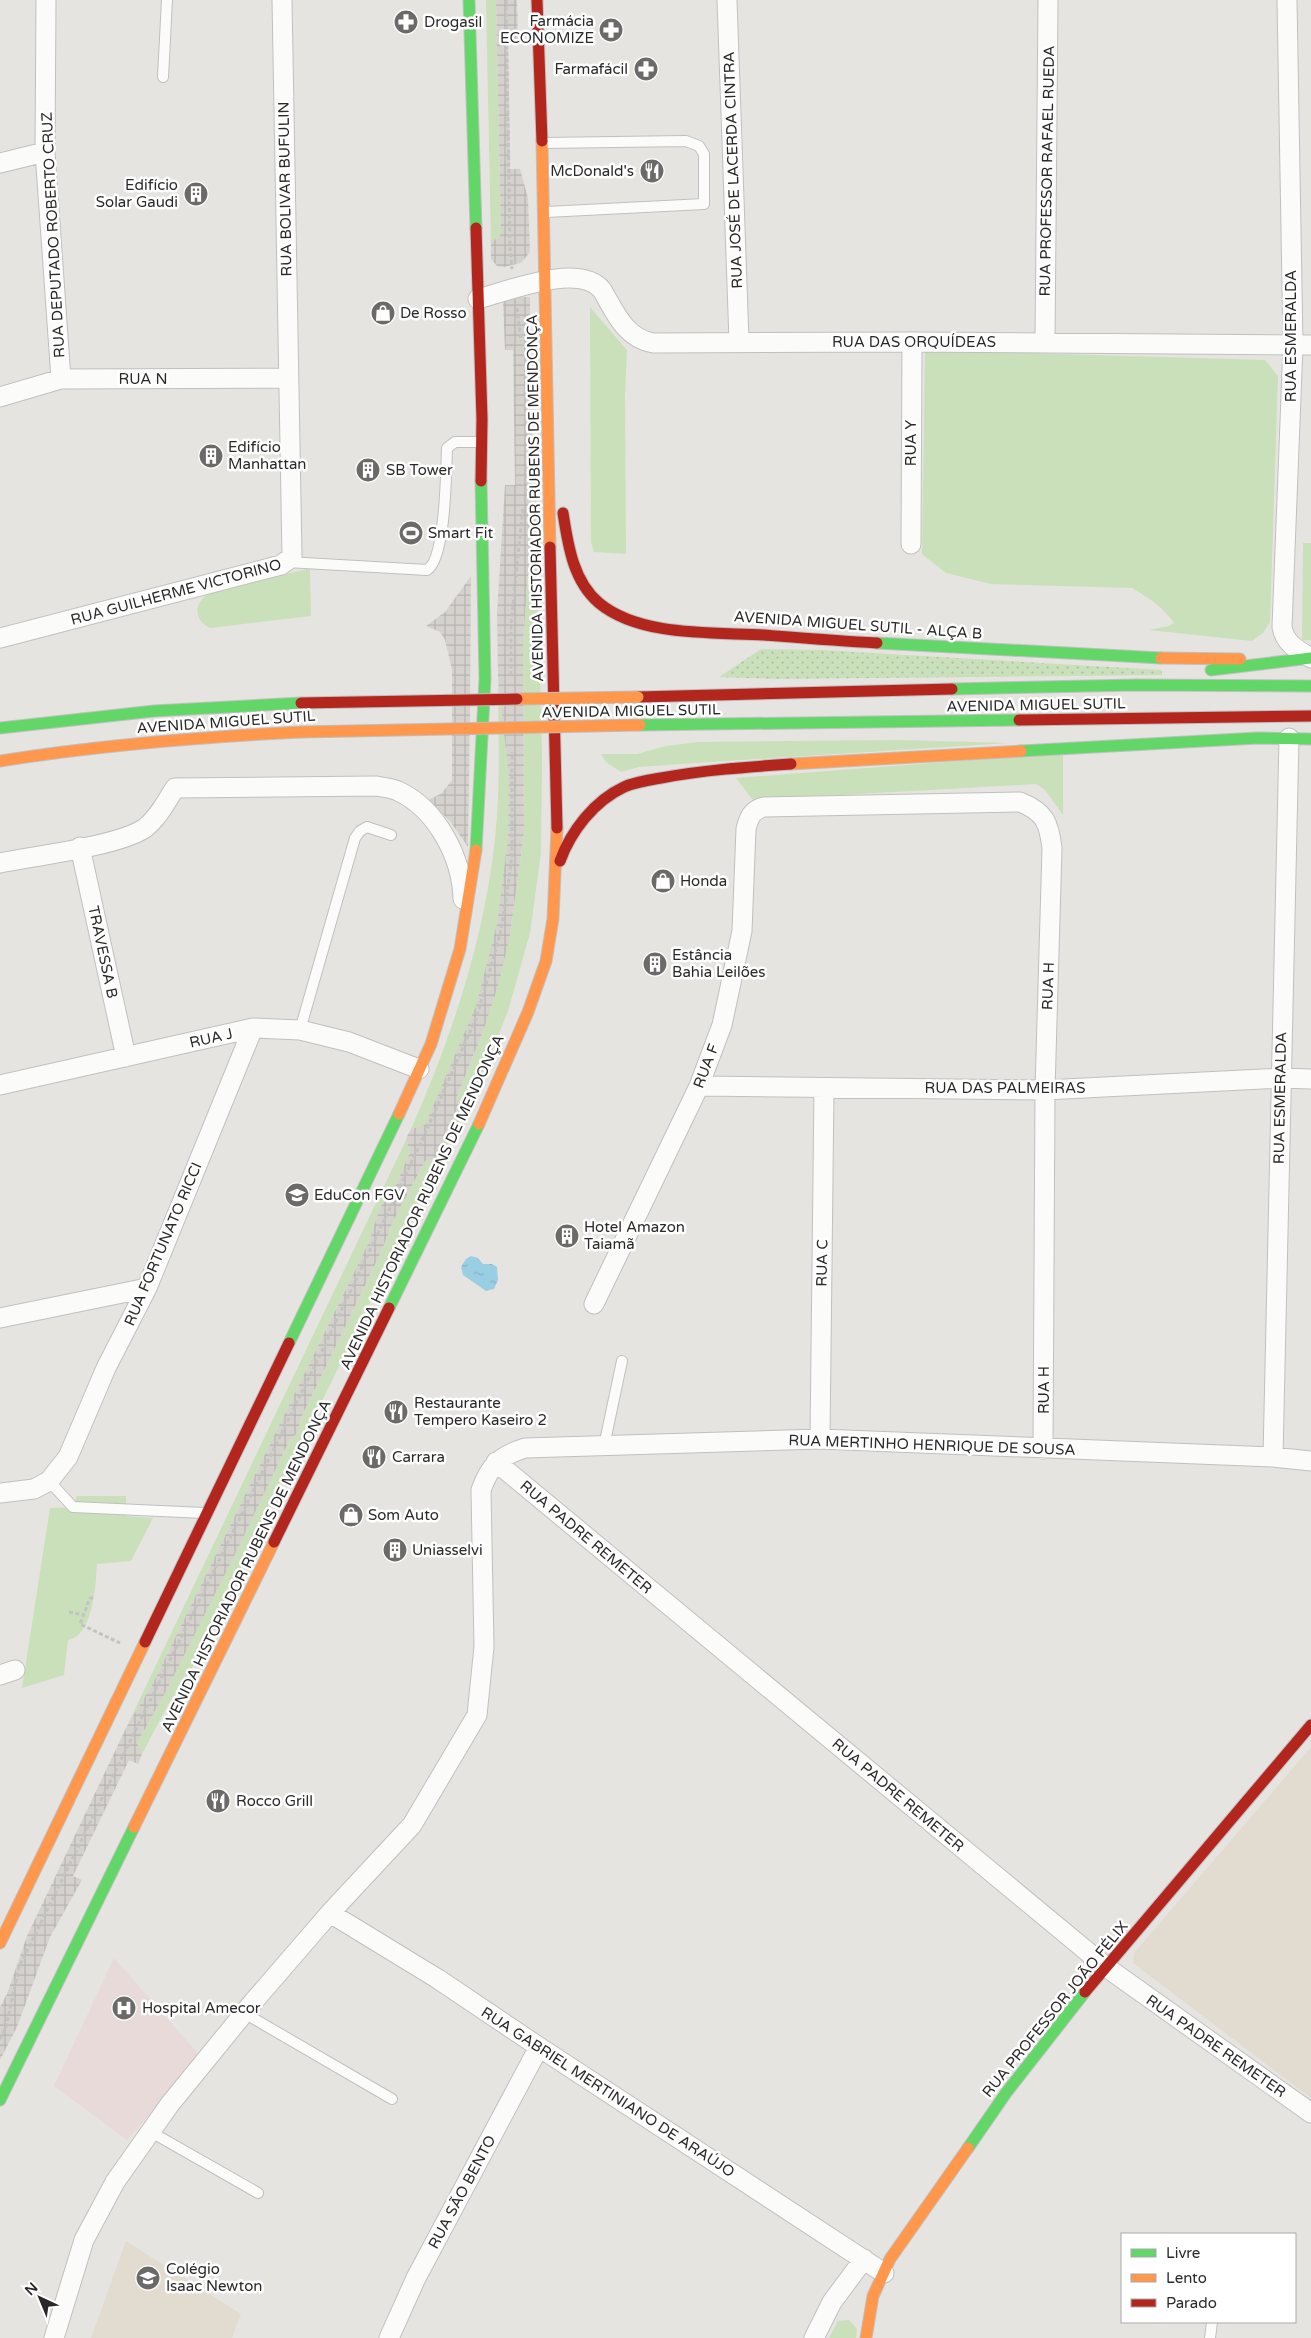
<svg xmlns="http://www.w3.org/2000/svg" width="1311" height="2338" font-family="'Varela Round',sans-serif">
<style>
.education{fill:#e1dccf}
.medical{fill:#e8dad9}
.grass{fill:#c9e0bb}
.garden{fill:url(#garden-dots)}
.plaza{fill:url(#plaza-grid)}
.water{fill:url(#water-ripples)}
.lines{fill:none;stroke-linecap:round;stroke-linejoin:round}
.lane-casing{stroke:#c1c0c1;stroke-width:12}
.street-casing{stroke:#c1c0c1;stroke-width:21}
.fast-casing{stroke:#c1c0c1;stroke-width:13}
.slow-casing{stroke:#c1c0c1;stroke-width:13}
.jam-casing{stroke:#c1c0c1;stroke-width:13}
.path{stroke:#c3c3c2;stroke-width:3;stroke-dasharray:4 2.5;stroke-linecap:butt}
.lane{stroke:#fbfbfa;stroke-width:10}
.street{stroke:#fbfbfa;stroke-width:19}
.fast{stroke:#63d668;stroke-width:11}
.slow{stroke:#ff974d;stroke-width:11}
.jam{stroke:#b3261e;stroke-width:11}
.slow-bridge-casing{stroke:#bfbebd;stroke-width:13;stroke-linecap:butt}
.jam-bridge-casing{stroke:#bfbebd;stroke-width:13;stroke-linecap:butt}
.slow-bridge{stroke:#ff974d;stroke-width:11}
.jam-bridge{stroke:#b3261e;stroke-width:11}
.labels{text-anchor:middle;stroke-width:5;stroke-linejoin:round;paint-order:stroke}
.poi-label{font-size:15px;fill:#292929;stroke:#fff;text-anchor:start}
.street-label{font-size:15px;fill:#292929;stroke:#fff}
</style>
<defs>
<pattern id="garden-dots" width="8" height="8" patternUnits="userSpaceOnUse" patternTransform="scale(1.25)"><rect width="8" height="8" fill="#c9e0bb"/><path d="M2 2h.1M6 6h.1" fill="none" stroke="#adc0a1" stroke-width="1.8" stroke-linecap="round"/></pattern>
<pattern id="plaza-grid" width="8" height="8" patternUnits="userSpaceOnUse" patternTransform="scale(1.25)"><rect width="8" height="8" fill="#d5d2ce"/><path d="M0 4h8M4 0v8" fill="none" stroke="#b7b4b1"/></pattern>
<pattern id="water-ripples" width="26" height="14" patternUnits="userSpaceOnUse" patternTransform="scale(1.25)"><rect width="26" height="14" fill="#99cee3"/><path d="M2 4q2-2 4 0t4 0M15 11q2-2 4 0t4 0" fill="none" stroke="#84b1c3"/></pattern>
</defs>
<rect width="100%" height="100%" fill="#e6e4e0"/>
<path class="education" d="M1311,1747V2098L1133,1963L1134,1953Z
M126,2241L241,2314L232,2338H91Z"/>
<path class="medical" d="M114,1958L201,2057L127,2140L54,2086Z"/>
<path class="grass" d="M486,0H496L501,233L499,237L491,242Z
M590,307L627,350L625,396L626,554L594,552L591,542Z
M925,350L1265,360L1278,376L1270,622L1263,633L1252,641L1149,630L1169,626L1174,623C1163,607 1149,598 1132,588L991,584L946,573L922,554Z
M531,407L536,506L542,758L541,853L530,933L508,1011L488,1061L447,1147L444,1138L459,1106L457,1096L482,1034L510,935L524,833L523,641L532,522Z
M1303,543H1311V640H1302Z
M310,568L311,616L210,628C194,621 193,602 209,594Z
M498,676C502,709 508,744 509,778C512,851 499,937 476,1007C463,1047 443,1086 425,1125L411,1129C452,1036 484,940 495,839C501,785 498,730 498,676Z
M898,740L1009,743L695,763L639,767L621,772L606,762L601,754H637L666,746L698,742Z
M1063,753V815L1045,790L1036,784L753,800L736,778Z
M406,1140L410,1152L393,1192L380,1207L369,1242L152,1685L127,1726Z
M442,1155L192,1668L168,1705L142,1754L137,1743L164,1695L289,1441L297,1432L301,1418L382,1250L393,1221L425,1161L438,1160Z
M77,1496H126V1516L153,1518L131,1561L97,1564C96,1585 93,1636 68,1640L64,1675L22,1688L50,1508L73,1507Z
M849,2320L857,2329L856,2338H829L838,2321Z"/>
<path class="garden" d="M761,649L821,650L1162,670V675L780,679L719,677Z"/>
<path class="plaza" d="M496,0H517L518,40H508L510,169H520L528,198L530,252L521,263L504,267L497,266L491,259V242L499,237L501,233Z
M516,297H530L532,522L523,641L524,833L510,935L498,986L482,1034L457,1096L459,1106L444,1138L447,1147L438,1160L425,1161L393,1221L382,1250L301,1418L297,1433L289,1441L238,1548L164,1695L137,1743L142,1754L138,1764L129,1760L73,1876L82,1880L50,1937L17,2027L0,2060V2007L7,1994L27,1936L127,1726L152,1685L369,1242L380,1207L393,1192L410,1152L406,1140L408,1134L411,1129L425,1125L476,1006L497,924L508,839L509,777L498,676L497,613L505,485H515L513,350H505L503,302L505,300Z
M471,576L470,712L468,847L450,821L428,800L442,793L452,780V670L445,640L440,632L426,626L445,612Z"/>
<path class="water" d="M471,1256L478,1258L483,1264H492L497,1267L498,1280L494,1289L486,1291L463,1275L461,1267L466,1259Z"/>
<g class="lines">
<defs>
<path id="lane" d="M163,77L167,0
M543,143L686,141L699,146L704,154V204L546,212
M287,562L427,570C446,559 446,471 447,448L455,442H481
M300,1030L355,838L360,831L367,827L391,835
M604,1446L622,1361
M49,1481L73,1507L204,1513
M244,2013L392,2099
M151,2132L258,2193
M1210,2338L1212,2322"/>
<path id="street" d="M46,0L45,152L61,379
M727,0L739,341
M1287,0L1293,345L1282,627C1285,644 1298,650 1311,658
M0,163L45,152
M478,299C508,291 579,262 602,290C615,312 625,338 653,343L912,342L1311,345
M1045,343L1048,0
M0,397L61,379L289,378
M911,544L912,342
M0,638L281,565L292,557L282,0
M80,847L126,1057
M0,863C35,856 119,846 145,828C158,818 166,802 175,788L376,786C383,787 392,788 398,791C437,809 462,858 463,899
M0,1085L253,1028L300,1030L349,1042L419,1069
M699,1086L1045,1090L1280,1078L1311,1079
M594,1304L699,1086L722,1025L742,931L746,829C749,817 752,810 764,807L1020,802C1045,812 1049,823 1052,848L1045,1090L1043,1449
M0,1318L147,1288
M820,1439L824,1088
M1273,1457L1289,738
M496,1462L1106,1967L1311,2113
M0,1493L34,1489L49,1481L68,1457L106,1368L147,1288L253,1028
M0,1675L15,1670
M330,1913L438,1979L539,2047L884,2273
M54,2338L84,2240L115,2182L170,2104L254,2001L330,1913L412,1825L477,1715L484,1647L481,1490C490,1465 500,1456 525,1448L820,1439L1273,1457L1311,1461
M389,2338L416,2278L539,2047
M814,2338L832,2302L864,2259"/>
<path id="fast" d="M469,0L476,228
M877,643L1161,658
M1211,670L1311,658
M952,689L1136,685L1311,686
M640,725L1019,720
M0,728L154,711L301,703
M1021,751L1258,738L1311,739
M476,850L485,679L481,481
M389,1308L479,1124
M289,1343L399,1114
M0,2100L134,1827
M968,2148L1006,2093L1085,1992"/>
<path id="slow" d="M542,141L550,547
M1161,658L1240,659
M0,761C100,745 200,737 301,732
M791,764L1021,751
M399,1114L431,1044L460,949L476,850
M479,1124L528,1012L546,961L553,919L557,828
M134,1827L274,1542
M0,1943L145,1642
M866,2338L873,2296L890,2259L968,2148"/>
<path id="jam" d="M537,0L542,141
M476,228L482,419L481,481
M563,513C568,545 573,581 599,603C640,637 713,632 764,635C802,638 839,641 877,643
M550,547L557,828
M638,697L952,689
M1019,720L1311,716
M560,861C571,831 594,801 624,787C635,782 649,780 661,778C704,770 747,767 791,764
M274,1542L389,1308
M145,1642L289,1343
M1085,1992L1311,1725"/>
</defs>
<use href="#lane" class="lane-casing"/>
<use href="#street" class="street-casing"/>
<use href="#fast" class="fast-casing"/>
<use href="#slow" class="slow-casing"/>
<use href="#jam" class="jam-casing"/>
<path class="path" d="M506,0L510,247L512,269
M517,308L521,341
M511,675V624L523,507
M93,1598H90L80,1624L120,1643
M69,1612L84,1615
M0,2039L6,2027L19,1967L323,1349L424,1136L477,1016L500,934L506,900L512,855V752"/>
<use href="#lane" class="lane"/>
<use href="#street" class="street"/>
<use href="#fast" class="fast"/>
<use href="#slow" class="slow"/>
<use href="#jam" class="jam"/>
<defs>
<path id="slow-bridge" d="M517,699L638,697
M301,732L640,725"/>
<path id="jam-bridge" d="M301,703L517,699"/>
</defs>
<use href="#slow-bridge" class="slow-bridge-casing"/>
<use href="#jam-bridge" class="jam-bridge-casing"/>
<use href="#slow-bridge" class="slow-bridge"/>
<use href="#jam-bridge" class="jam-bridge"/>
</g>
<defs>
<symbol id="pharmacy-disc" viewBox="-11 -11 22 22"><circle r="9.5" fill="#6b6a69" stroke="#fff"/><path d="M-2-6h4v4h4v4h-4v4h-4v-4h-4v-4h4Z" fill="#fff"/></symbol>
<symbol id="restaurant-disc" viewBox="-11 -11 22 22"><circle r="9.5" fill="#6b6a69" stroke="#fff"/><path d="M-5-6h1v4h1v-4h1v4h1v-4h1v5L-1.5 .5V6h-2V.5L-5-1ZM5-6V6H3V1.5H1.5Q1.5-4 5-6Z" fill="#fff"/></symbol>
<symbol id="building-disc" viewBox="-11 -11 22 22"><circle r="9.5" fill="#6b6a69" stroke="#fff"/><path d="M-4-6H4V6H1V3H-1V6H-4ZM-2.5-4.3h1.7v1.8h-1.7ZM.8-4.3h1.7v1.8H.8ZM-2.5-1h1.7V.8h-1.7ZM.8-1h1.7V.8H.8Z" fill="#fff"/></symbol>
<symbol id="shop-disc" viewBox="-11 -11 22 22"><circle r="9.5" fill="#6b6a69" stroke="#fff"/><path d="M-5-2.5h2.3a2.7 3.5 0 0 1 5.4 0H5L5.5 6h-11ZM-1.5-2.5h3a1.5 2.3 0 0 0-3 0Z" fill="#fff"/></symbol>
<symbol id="stadium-disc" viewBox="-11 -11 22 22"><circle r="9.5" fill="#6b6a69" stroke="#fff"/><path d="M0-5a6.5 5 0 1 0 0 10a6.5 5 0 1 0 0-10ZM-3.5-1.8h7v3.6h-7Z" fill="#fff"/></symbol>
<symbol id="university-disc" viewBox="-11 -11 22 22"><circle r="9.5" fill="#6b6a69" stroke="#fff"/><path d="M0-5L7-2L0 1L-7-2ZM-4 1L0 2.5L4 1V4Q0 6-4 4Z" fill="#fff"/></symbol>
<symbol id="hospital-disc" viewBox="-11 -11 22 22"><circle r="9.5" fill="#6b6a69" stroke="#fff"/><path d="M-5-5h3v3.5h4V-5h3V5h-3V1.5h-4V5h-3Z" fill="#fff"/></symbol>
<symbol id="school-disc" viewBox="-11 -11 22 22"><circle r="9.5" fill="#6b6a69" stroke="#fff"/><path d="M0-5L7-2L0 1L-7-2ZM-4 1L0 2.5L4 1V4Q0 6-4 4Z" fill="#fff"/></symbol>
</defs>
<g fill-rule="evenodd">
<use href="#pharmacy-disc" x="392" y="8" width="28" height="28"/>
<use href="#pharmacy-disc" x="597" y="16" width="28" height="28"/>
<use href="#pharmacy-disc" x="632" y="55" width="28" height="28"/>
<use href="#restaurant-disc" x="638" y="157" width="28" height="28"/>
<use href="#building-disc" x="182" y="180" width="28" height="28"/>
<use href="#shop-disc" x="369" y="299" width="28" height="28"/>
<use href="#building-disc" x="197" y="442" width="28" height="28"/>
<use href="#building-disc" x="354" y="456" width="28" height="28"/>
<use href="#stadium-disc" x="397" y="519" width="28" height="28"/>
<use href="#shop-disc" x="649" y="867" width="28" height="28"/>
<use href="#building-disc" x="641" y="950" width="28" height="28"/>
<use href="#university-disc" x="283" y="1181" width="28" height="28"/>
<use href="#building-disc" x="553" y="1222" width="28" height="28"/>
<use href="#restaurant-disc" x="382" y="1398" width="28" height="28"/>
<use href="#restaurant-disc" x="360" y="1443" width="28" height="28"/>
<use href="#shop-disc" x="337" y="1501" width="28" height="28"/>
<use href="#building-disc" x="381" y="1536" width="28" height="28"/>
<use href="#restaurant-disc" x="204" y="1787" width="28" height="28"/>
<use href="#hospital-disc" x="110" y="1994" width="28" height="28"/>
<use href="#school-disc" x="134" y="2264" width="28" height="28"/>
</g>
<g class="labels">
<g class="poi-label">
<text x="594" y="26" text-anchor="end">Farmácia<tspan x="594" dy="17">ECONOMIZE</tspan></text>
<text x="424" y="27">Drogasil</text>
<text x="628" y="74" text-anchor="end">Farmafácil</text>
<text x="634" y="176" text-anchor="end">McDonald's</text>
<text x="178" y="190" text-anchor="end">Edifício<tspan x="178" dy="17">Solar Gaudi</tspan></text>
<text x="400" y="318">De Rosso</text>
<text x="228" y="452">Edifício<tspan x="228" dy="17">Manhattan</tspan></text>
<text x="386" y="475">SB Tower</text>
<text x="428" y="538">Smart Fit</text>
<text x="680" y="886">Honda</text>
<text x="672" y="960">Estância<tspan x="672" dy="17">Bahia Leilões</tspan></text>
<text x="314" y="1200">EduCon FGV</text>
<text x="584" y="1232">Hotel Amazon<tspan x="584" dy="17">Taiamã</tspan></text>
<text x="414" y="1408">Restaurante<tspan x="414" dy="17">Tempero Kaseiro 2</tspan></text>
<text x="392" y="1462">Carrara</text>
<text x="368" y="1520">Som Auto</text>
<text x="412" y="1555">Uniasselvi</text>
<text x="236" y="1806">Rocco Grill</text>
<text x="142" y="2013">Hospital Amecor</text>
<text x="166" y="2274">Colégio<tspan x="166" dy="17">Isaac Newton</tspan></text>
</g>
<g class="street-label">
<text transform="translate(733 170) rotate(-92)" y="5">RUA JOSÉ DE LACERDA CINTRA</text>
<text transform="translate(1047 171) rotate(-89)" y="5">RUA PROFESSOR RAFAEL RUEDA</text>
<text transform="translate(285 189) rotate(-91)" y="5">RUA BOLIVAR BUFULIN</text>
<text transform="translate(53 235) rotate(-93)" y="5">RUA DEPUTADO ROBERTO CRUZ</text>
<text transform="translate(1291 336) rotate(-90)" y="5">RUA ESMERALDA</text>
<text x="914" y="347">RUA DAS ORQUÍDEAS</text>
<text x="143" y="384">RUA N</text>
<text transform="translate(911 443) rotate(-90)" y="5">RUA Y</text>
<text transform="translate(535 498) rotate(-91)" y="5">AVENIDA HISTORIADOR RUBENS DE MENDONÇA</text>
<text transform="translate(176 592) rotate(-15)" y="5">RUA GUILHERME VICTORINO</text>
<text transform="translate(858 625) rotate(4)" y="5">AVENIDA MIGUEL SUTIL - ALÇA B</text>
<text transform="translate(1036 705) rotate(-1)" y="5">AVENIDA MIGUEL SUTIL</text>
<text transform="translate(631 711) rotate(-1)" y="5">AVENIDA MIGUEL SUTIL</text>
<text transform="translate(226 722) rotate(-4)" y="5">AVENIDA MIGUEL SUTIL</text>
<text transform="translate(103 952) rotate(78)" y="5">TRAVESSA B</text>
<text transform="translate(1048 986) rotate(-88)" y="5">RUA H</text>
<text transform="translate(211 1038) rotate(-13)" y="5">RUA J</text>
<text transform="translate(706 1066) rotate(-69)" y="5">RUA F</text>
<text x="1005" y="1093">RUA DAS PALMEIRAS</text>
<text transform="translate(1280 1098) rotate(-89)" y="5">RUA ESMERALDA</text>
<text transform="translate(422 1202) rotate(-65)" y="5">AVENIDA HISTORIADOR RUBENS DE MENDONÇA</text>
<text transform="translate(163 1244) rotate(-67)" y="5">RUA FORTUNATO RICCI</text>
<text transform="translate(822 1263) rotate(-89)" y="5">RUA C</text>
<text transform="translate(1044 1390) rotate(-90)" y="5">RUA H</text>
<text transform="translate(932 1445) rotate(2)" y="5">RUA MERTINHO HENRIQUE DE SOUSA</text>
<text transform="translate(586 1537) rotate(40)" y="5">RUA PADRE REMETER</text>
<text transform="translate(246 1566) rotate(-64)" y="5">AVENIDA HISTORIADOR RUBENS DE MENDONÇA</text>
<text transform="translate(898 1795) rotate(40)" y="5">RUA PADRE REMETER</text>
<text transform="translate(1055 2009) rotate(-51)" y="5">RUA PROFESSOR JOÃO FÉLIX</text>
<text transform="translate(1216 2046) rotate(35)" y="5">RUA PADRE REMETER</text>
<text transform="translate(608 2092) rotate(33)" y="5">RUA GABRIEL MERTINIANO DE ARAÚJO</text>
<text transform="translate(462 2192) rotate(-62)" y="5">RUA SÃO BENTO</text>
</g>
</g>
<rect x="1121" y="2233" width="175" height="90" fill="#ffffff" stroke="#a9a9a9"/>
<rect x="1131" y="2249" width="25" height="8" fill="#63d668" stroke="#a9a9a9"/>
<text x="1166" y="2258" font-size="15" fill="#292929">Livre</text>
<rect x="1131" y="2274" width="25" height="8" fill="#ff974d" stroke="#a9a9a9"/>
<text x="1166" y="2283" font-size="15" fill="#292929">Lento</text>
<rect x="1131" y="2299" width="25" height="8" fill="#b3261e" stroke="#a9a9a9"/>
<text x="1166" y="2308" font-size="15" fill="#292929">Parado</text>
<g transform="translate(40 2298) rotate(316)" stroke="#ffffff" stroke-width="4" paint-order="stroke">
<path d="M0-4L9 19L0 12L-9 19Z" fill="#292929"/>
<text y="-8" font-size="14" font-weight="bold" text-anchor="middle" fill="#292929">N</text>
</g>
</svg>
